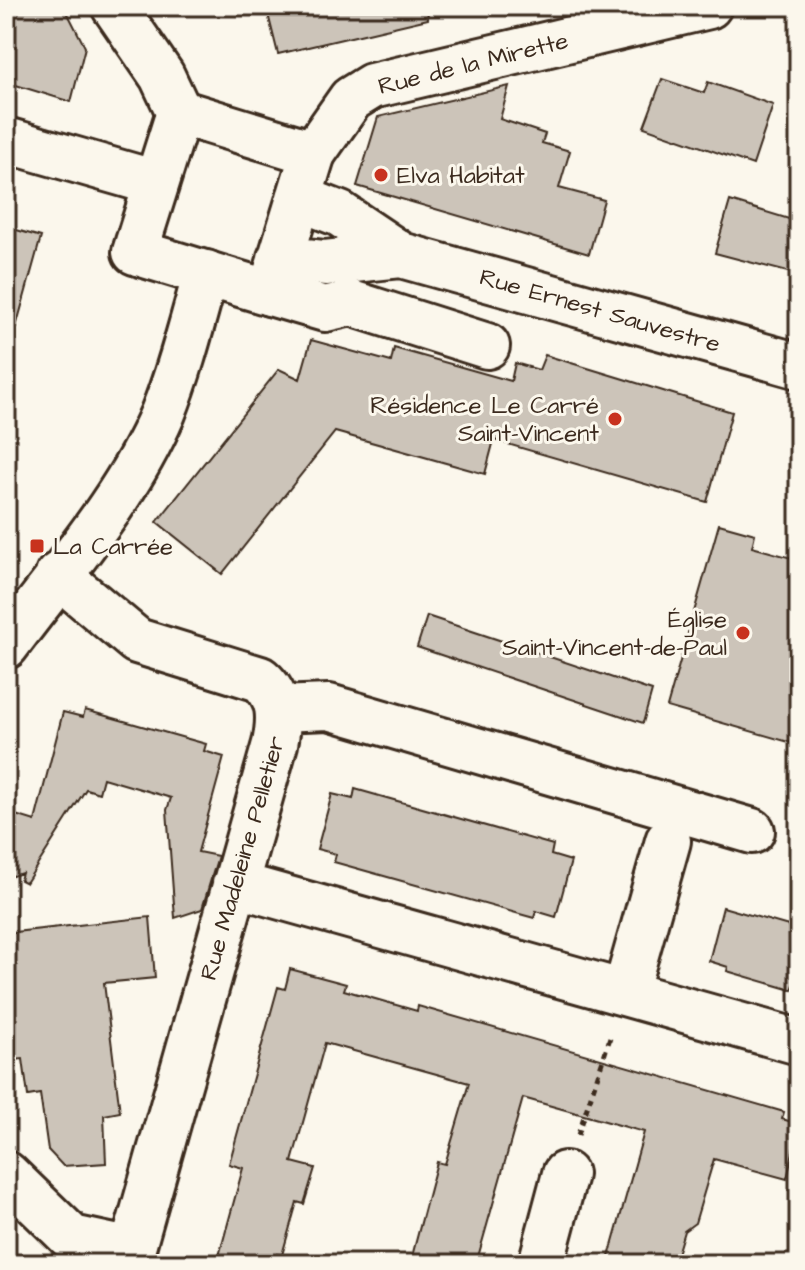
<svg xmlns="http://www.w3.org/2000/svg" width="805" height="1270" font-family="'Architects Daughter',sans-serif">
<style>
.building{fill:#ccc4b9;stroke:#3b2a1e;stroke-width:2}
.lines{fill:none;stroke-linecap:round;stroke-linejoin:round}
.minor-casing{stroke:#3b2a1e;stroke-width:50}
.major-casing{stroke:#3b2a1e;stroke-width:50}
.path{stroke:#3b2a1e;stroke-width:5;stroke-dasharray:6 6;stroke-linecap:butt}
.minor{stroke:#fbf7ec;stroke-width:44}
.major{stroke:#fbf7ec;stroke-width:44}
.poi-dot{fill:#c8321e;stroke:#fbf7ec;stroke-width:3}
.labels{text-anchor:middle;stroke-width:6;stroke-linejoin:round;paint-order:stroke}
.street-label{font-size:24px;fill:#3b2a1e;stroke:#fbf7ec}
.poi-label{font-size:24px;fill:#3b2a1e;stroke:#fbf7ec;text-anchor:start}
</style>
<rect width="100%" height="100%" fill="#fbf7ec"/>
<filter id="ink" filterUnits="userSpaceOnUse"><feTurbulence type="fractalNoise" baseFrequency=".0125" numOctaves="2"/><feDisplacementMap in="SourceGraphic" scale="16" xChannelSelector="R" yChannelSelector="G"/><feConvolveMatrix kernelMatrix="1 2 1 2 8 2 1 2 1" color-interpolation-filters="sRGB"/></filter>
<g filter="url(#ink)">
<path class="building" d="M6,6H64L85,47L71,102L6,82Z
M266,6H427L428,19L278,54Z
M662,79L704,93L708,82L773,105L753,165L644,127Z
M509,86L500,119L545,134L542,143L570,151L559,188L604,200L589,254L357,186L378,117Z
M730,201L799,222V275L715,253Z
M6,227L41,237L16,327L6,325Z
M311,340L391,362L394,348L511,381L515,363L539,370L545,355L732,412L707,502L494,440L485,474L335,432L222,574L157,522L279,369L300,379Z
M719,524L755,534L752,547L799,560V745L667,707Z
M427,616L652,691L643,723L417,647Z
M85,710L206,744L204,751L224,757L198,852L218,856L202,909L175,918L167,810L171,798L103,778L99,793L86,789L26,883L20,880L22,873L6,878V812L35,821L63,712L83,717Z
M355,789L553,845L551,855L571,861L556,917L536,911L534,918L334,862L336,854L317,849L332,794L353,799Z
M723,907L799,929V986L794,985L792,990L727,971L728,967L709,961Z
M150,917L155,978L104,983L120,1112L104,1115L106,1163L63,1166L48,1150L40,1094L28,1096L23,1059L6,1061V933Z
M290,969L346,984L344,990L417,1011L418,1006L784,1112L782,1119L799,1124L787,1179L714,1159L695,1223L684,1231L674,1264H607L644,1132L523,1098L476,1264H410L437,1162L445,1164L469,1083L325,1043L292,1162L315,1168L304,1204L297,1202L282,1255L277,1254L274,1264H245L219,1256L243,1168L229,1164L278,987L285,989Z"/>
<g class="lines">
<defs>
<path id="minor" d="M114,6L162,76L179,112
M313,153L351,99L372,86L709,6
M270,293L325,309L351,303L487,346
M58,575L137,641L260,679C281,697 280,719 275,744L132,1251L133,1264
M6,646C61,572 127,498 163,413C181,368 193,319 206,273
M278,709L329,707L752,831
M235,884L799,1042
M625,993L668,841
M6,1174L72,1238L132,1251
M541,1264L565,1174"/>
<path id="major" d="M179,112L313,153L270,293L135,252Z
M6,140L156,183
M299,198L340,214L401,255L799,366
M280,258L325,263L401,255"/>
</defs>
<use href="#minor" class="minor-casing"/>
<use href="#major" class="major-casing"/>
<path class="path" d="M578,1135L611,1035"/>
<use href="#minor" class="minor"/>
<use href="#major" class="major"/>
</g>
</g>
<g class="poi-dot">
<circle cx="381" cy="175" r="8"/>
<circle cx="615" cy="419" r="8"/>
<rect x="29" y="538" width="16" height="16" rx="4"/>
<circle cx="743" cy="633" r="8"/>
</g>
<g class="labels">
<g class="street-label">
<text transform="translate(473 63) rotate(-14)" y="8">Rue de la Mirette</text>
<text transform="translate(600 310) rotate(16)" y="8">Rue Ernest Sauvestre</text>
<text transform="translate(242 858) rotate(-74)" y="8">Rue Madeleine Pelletier</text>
</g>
<g class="poi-label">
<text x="397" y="183">Elva Habitat</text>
<text x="599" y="413" text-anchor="end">Résidence Le Carré<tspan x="599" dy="28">Saint-Vincent</tspan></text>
<text x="53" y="554">La Carrée</text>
<text x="727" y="627" text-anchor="end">Église<tspan x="727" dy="28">Saint-Vincent-de-Paul</tspan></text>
</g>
</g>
<rect width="805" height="1270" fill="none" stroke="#fbf7ec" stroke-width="32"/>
<rect x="16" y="16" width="773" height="1238" fill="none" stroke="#3b2a1e" stroke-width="3" filter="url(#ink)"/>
</svg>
